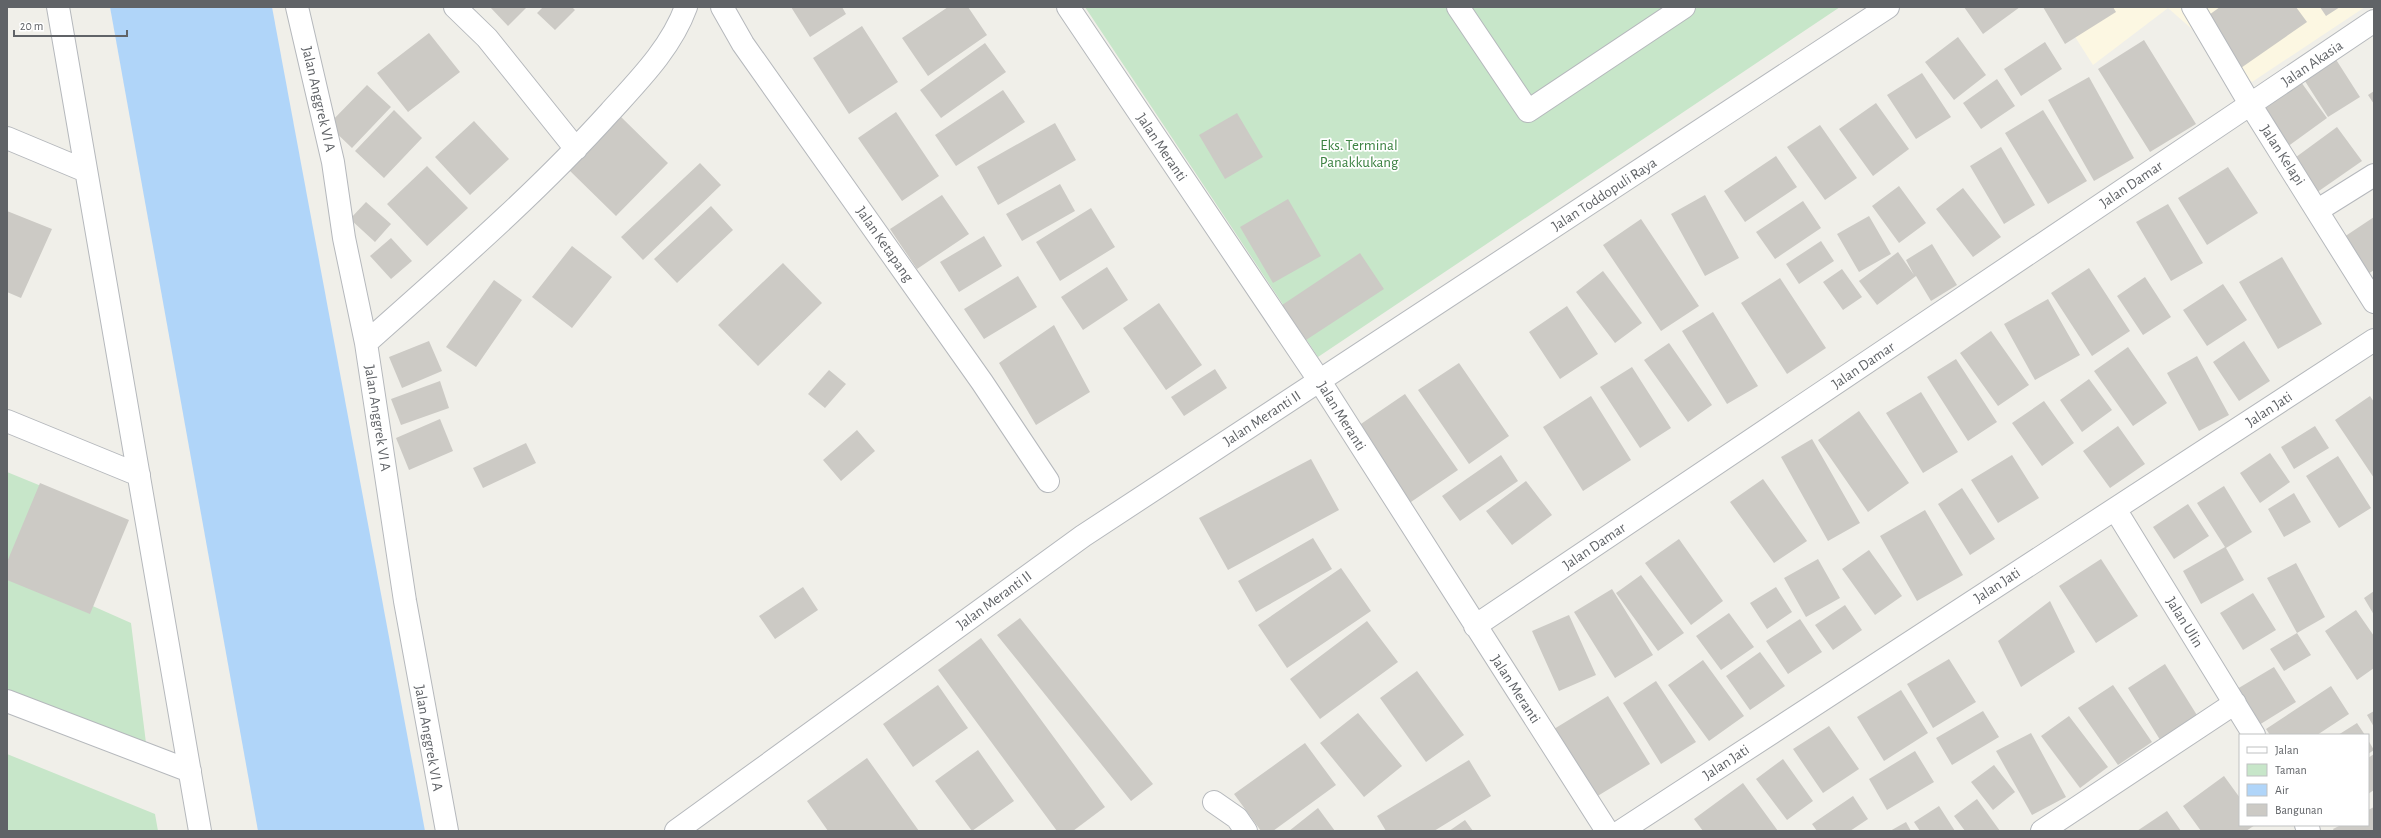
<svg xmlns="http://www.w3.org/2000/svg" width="2381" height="838" font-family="'Alegreya Sans',sans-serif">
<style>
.commercial{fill:#fcf7e2}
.green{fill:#c7e6c9}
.water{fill:#b0d5f9}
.building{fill:#cccac5}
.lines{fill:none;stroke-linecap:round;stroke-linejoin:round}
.minor-casing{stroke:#b5b8bc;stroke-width:24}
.minor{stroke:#fff;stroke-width:22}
.labels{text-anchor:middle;stroke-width:3.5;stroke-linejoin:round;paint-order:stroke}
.street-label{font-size:15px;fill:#606367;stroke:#fff}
.park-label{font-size:15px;fill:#3c8242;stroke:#fff}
</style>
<rect width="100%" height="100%" fill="#f0efe9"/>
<path class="commercial" d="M2056,7H2365L2252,82L2168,8L2093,65Z"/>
<path class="green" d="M1085,7H1840L1318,357Z
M7,472L51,490L25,576L131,623L147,751L7,698Z
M7,754L155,814L158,831H7Z"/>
<path class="water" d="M110,7H272L425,831H258Z"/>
<path class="building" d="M490,7H527L508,26Z
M543,7H572L575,10L555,30L537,13Z
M791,7H842L846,14L810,37Z
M948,7H968L987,35L928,76L902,38Z
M1964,7H2020L1983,34Z
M2043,7H2113L2116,12L2065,44Z
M2220,7H2296L2307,22L2238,70L2202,20Z
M2320,7H2340L2326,16Z
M862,26L898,82L849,114L813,58Z
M429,33L460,72L408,112L377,73Z
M1958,37L1986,75L1954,100L1925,62Z
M2144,40L2196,124L2150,152L2098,69Z
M2045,42L2062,69L2021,96L2004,69Z
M985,43L1006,72L941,118L920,90Z
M2335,58L2360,97L2328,117L2303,78Z
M1922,73L1951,117L1916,139L1887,95Z
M2089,77L2134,158L2094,181L2048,100Z
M1997,79L2015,106L1981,129L1963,103Z
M2301,82L2327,118L2287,147L2261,111Z
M367,85L391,107L352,148L328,125Z
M1003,90L1025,122L956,166L935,135Z
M2374,91V104L2368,95Z
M1876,103L1909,149L1873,176L1839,129Z
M394,110L422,138L384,178L355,151Z
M2043,110L2087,181L2048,204L2005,133Z
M896,112L939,176L902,201L858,138Z
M1237,113L1263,157L1225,179L1199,135Z
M620,116L668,163L616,216L568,169Z
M474,121L509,159L470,195L435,157Z
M1055,123L1076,160L998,205L977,167Z
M1820,125L1857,178L1825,200L1787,147Z
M2337,127L2362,161L2316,193L2292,160Z
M2001,147L2035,205L2004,224L1970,166Z
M1776,156L1797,187L1745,222L1724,191Z
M700,163L721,185L643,260L621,237Z
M427,166L468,208L427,246L387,204Z
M2228,167L2258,213L2207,245L2178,198Z
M1060,184L1075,211L1022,241L1006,214Z
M1899,186L1926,223L1899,243L1872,206Z
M1963,188L2001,237L1973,257L1936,209Z
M942,195L969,234L917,269L890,229Z
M1705,195L1739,258L1705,276L1671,214Z
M1288,199L1321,256L1273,283L1240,227Z
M1803,201L1821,228L1775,259L1756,232Z
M366,202L391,224L375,242L350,219Z
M2168,204L2203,263L2171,281L2136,222Z
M711,206L733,230L677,283L654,259Z
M1091,208L1115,247L1060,281L1036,242Z
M7,211L52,229L21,298L7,292Z
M1869,216L1891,254L1859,272L1837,234Z
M2374,217V270L2365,276L2341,239Z
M1641,219L1699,306L1661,331L1603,245Z
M984,236L1002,266L959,292L940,262Z
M391,238L412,261L391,279L370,256Z
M1821,241L1834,261L1799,284L1786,264Z
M1932,244L1957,285L1931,301L1916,276L1877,305L1859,281L1898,252L1914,275L1906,260Z
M572,246L612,277L572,328L532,297Z
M1360,253L1384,289L1306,340L1282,305Z
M2282,257L2322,324L2278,349L2239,282Z
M783,263L822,303L758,366L718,325Z
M1107,267L1128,300L1083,330L1061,297Z
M2089,268L2130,331L2092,356L2051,293Z
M1842,269L1862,297L1843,310L1823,282Z
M1603,271L1642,323L1615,343L1576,292Z
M1018,276L1037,307L984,339L964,309Z
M2145,277L2171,317L2143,335L2117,296Z
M1780,278L1826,348L1787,374L1741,303Z
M494,280L522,300L476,367L446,347Z
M2223,284L2247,320L2207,346L2183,310Z
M2048,299L2080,355L2035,380L2004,324Z
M1159,303L1202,365L1166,390L1123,328Z
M1567,306L1598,354L1560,379L1529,332Z
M1713,312L1758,386L1727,404L1682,331Z
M1054,325L1090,392L1036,425L999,363Z
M1991,331L2029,385L1998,406L1960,353Z
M429,341L442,371L402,388L389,357Z
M2244,341L2270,381L2239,401L2213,362Z
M1669,343L1712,405L1688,422L1644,360Z
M2128,347L2167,403L2133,426L2094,371Z
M2197,356L2229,415L2199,431L2167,373Z
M1956,359L1997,422L1968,441L1927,377Z
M1459,363L1509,436L1469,464L1418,390Z
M1632,367L1671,428L1640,448L1600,387Z
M1215,369L1227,388L1184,416L1171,397Z
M829,370L846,384L825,408L808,394Z
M2089,379L2112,410L2082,432L2060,400Z
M440,381L449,408L401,425L391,399Z
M1921,392L1958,452L1923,473L1886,413Z
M1405,394L1458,470L1408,504L1355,428Z
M1591,396L1631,460L1583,491L1543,427Z
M2370,396L2374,402V478L2335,420Z
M2044,401L2074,443L2042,466L2012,423Z
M1859,411L1909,483L1868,512L1818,440Z
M440,419L453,451L409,470L396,438Z
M2118,426L2145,464L2110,488L2083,451Z
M2315,426L2329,448L2294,469L2281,447Z
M857,430L875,451L841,481L823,460Z
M1812,439L1860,523L1828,541L1781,457Z
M526,443L536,463L483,488L473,468Z
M2270,453L2290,482L2260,503L2240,473Z
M1501,455L1518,481L1460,521L1442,496Z
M2012,455L2039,498L1998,523L1971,480Z
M2338,456L2371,508L2339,528L2306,476Z
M1311,459L1339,510L1228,570L1199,518Z
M1763,479L1807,541L1774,563L1730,502Z
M1526,481L1552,515L1512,545L1486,511Z
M40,483L129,520L90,614L7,580V562Z
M2224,486L2252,532L2226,548L2244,580L2201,604L2183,571L2225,547L2197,503Z
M1962,488L1995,539L1970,555L1938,504Z
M2294,493L2311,522L2284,537L2268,509Z
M2188,504L2209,536L2174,559L2153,527Z
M1925,510L1963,575L1917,601L1880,536Z
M1313,538L1332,569L1256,612L1238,581Z
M1679,539L1723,601L1691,625L1645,563Z
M1869,550L1902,596L1875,615L1842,569Z
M1818,559L1840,598L1806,617L1784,578Z
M2101,559L2138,616L2096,643L2059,586Z
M2296,563L2325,617L2297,633L2267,578Z
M1341,568L1371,611L1287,668L1258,625Z
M1641,575L1684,633L1658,651L1616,593Z
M803,587L818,610L775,639L759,616Z
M1776,587L1792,612L1767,629L1750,603Z
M1612,589L1653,655L1615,678L1574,612Z
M2374,591V615L2364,598Z
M2253,593L2276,630L2243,650L2220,613Z
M2050,601L2075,652L2021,687L1998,641Z
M1845,605L1862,630L1833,650L1815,625Z
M2356,610L2374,636V668L2357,680L2325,631Z
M1729,613L1754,647L1721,670L1696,636Z
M1569,615L1596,675L1559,691L1532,631Z
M1020,618L1153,784L1131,801L997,635Z
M1800,619L1822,652L1788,674L1766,641Z
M1367,621L1398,662L1320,719L1290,679Z
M2297,633L2311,655L2284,671L2270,649Z
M981,638L1105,807L1073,831H1057L938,670Z
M1760,652L1785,686L1750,710L1726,676Z
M1949,659L1976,702L1933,728L1907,684Z
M1703,660L1744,716L1709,741L1668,685Z
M2165,664L2200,720L2162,743L2128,688Z
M2274,667L2296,702L2259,725L2237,689Z
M1417,671L1464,735L1426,762L1380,698Z
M1656,681L1696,742L1661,764L1623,703Z
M938,685L968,728L913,767L883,724Z
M2113,685L2152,742L2118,765L2078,708Z
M2331,686L2349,714L2317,735H2270L2266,729Z
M1901,690L1928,733L1884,761L1857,717Z
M1608,696L1650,764L1596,797L1554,729Z
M1983,711L1999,737L1952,765L1936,738Z
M2374,711V727L2367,715Z
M1358,713L1402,766L1364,797L1320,743Z
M2069,716L2108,767L2080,788L2041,736Z
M2357,723L2365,735H2338Z
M1829,726L1859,769L1823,793L1793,749Z
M2031,733L2066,797L2032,815L1996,751Z
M2368,740L2374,750L2368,754Z
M1305,743L1336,785L1273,831H1261L1234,794Z
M978,750L1014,801L972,831L935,781Z
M1915,751L1934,782L1887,810L1869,779Z
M2374,754V790L2368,794V758Z
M867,758L919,831H828L807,801Z
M1783,759L1813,801L1787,820L1756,779Z
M1469,760L1491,796L1434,831H1386L1377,816Z
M1994,765L2015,792L1993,810L1971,782Z
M2224,776L2240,798V825H2255L2246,831H2201L2183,806Z
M1743,783L1778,831H1703L1694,819Z
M1853,796L1868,819L1850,831H1817L1812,824Z
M1977,799L2000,831H1965L1954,816Z
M1939,806L1955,831H1920L1914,822Z
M2374,807V831H2334L2333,829L2341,825H2368V810Z
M1318,808L1335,831H1289Z
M2167,811L2181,831H2137Z
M1465,820L1473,831H1449Z
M1906,822L1911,831H1890Z"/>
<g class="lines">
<defs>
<path id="minor" d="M58,7L200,831
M297,7L333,162L344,238L366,343L405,601L447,831
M455,7L487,38L576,149
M722,7L743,44L982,382L1048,481
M1068,7L1319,380L1607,831
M1458,7L1528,111L1684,7
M2193,7L2250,104L2374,302
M7,138L86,171
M2318,210L2374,175
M366,343C450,268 535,195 610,112C639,80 671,48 686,7
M7,421L139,475
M2115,509L2254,735
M1475,626L2374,21
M7,701L190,771
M1214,802L1237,818L1246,831
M2306,825L2309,831
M676,831L1083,536L1888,7
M1621,831L2374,340
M2042,831L2235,703"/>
</defs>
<use href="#minor" class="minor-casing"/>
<use href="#minor" class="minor"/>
</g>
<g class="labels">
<g class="street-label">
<text transform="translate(2312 63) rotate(-34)" y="5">Jalan Akasia</text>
<text transform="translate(319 99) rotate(77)" y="5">Jalan Anggrek VI A</text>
<text transform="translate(1162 147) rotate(56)" y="5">Jalan Meranti</text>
<text transform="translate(2283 155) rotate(57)" y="5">Jalan Kelapi</text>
<text transform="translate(2131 184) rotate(-34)" y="5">Jalan Damar</text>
<text transform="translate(1604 194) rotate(-33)" y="5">Jalan Toddopuli Raya</text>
<text transform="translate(885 244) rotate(55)" y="5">Jalan Ketapang</text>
<text transform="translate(1863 365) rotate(-34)" y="5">Jalan Damar</text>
<text transform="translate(2269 409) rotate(-33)" y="5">Jalan Jati</text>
<text transform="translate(1342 416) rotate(58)" y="5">Jalan Meranti</text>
<text transform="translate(378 418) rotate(81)" y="5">Jalan Anggrek VI A</text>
<text transform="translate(1262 418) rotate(-33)" y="5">Jalan Meranti II</text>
<text transform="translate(1594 546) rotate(-34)" y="5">Jalan Damar</text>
<text transform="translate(1997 585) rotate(-33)" y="5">Jalan Jati</text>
<text transform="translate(994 600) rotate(-36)" y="5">Jalan Meranti II</text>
<text transform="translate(2185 622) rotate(58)" y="5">Jalan Ulin</text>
<text transform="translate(1516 689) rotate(57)" y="5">Jalan Meranti</text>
<text transform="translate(429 738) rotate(80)" y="5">Jalan Anggrek VI A</text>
<text transform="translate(1726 762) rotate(-33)" y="5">Jalan Jati</text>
</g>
<g class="park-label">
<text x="1359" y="150">Eks. Terminal<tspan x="1359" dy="17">Panakkukang</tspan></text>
</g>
</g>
<rect width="2381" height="838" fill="none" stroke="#606367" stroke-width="16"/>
<rect x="2239" y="734" width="130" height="92" fill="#ffffff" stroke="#bfc1c2"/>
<rect x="2247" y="747" width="20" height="6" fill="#ffffff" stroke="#bfc1c2"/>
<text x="2275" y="754" font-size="12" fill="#606367">Jalan</text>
<rect x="2247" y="764" width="20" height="12" fill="#c7e6c9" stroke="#bfc1c2"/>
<text x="2275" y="774" font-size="12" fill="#606367">Taman</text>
<rect x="2247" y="784" width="20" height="12" fill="#b0d5f9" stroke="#bfc1c2"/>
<text x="2275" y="794" font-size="12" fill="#606367">Air</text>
<rect x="2247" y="804" width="20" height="12" fill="#cccac5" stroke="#bfc1c2"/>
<text x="2275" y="814" font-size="12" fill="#606367">Bangunan</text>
<path d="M14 30v6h113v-6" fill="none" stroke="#606367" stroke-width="2"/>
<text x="20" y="30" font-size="12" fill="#606367" stroke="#ffffff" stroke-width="3" paint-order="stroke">20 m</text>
</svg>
